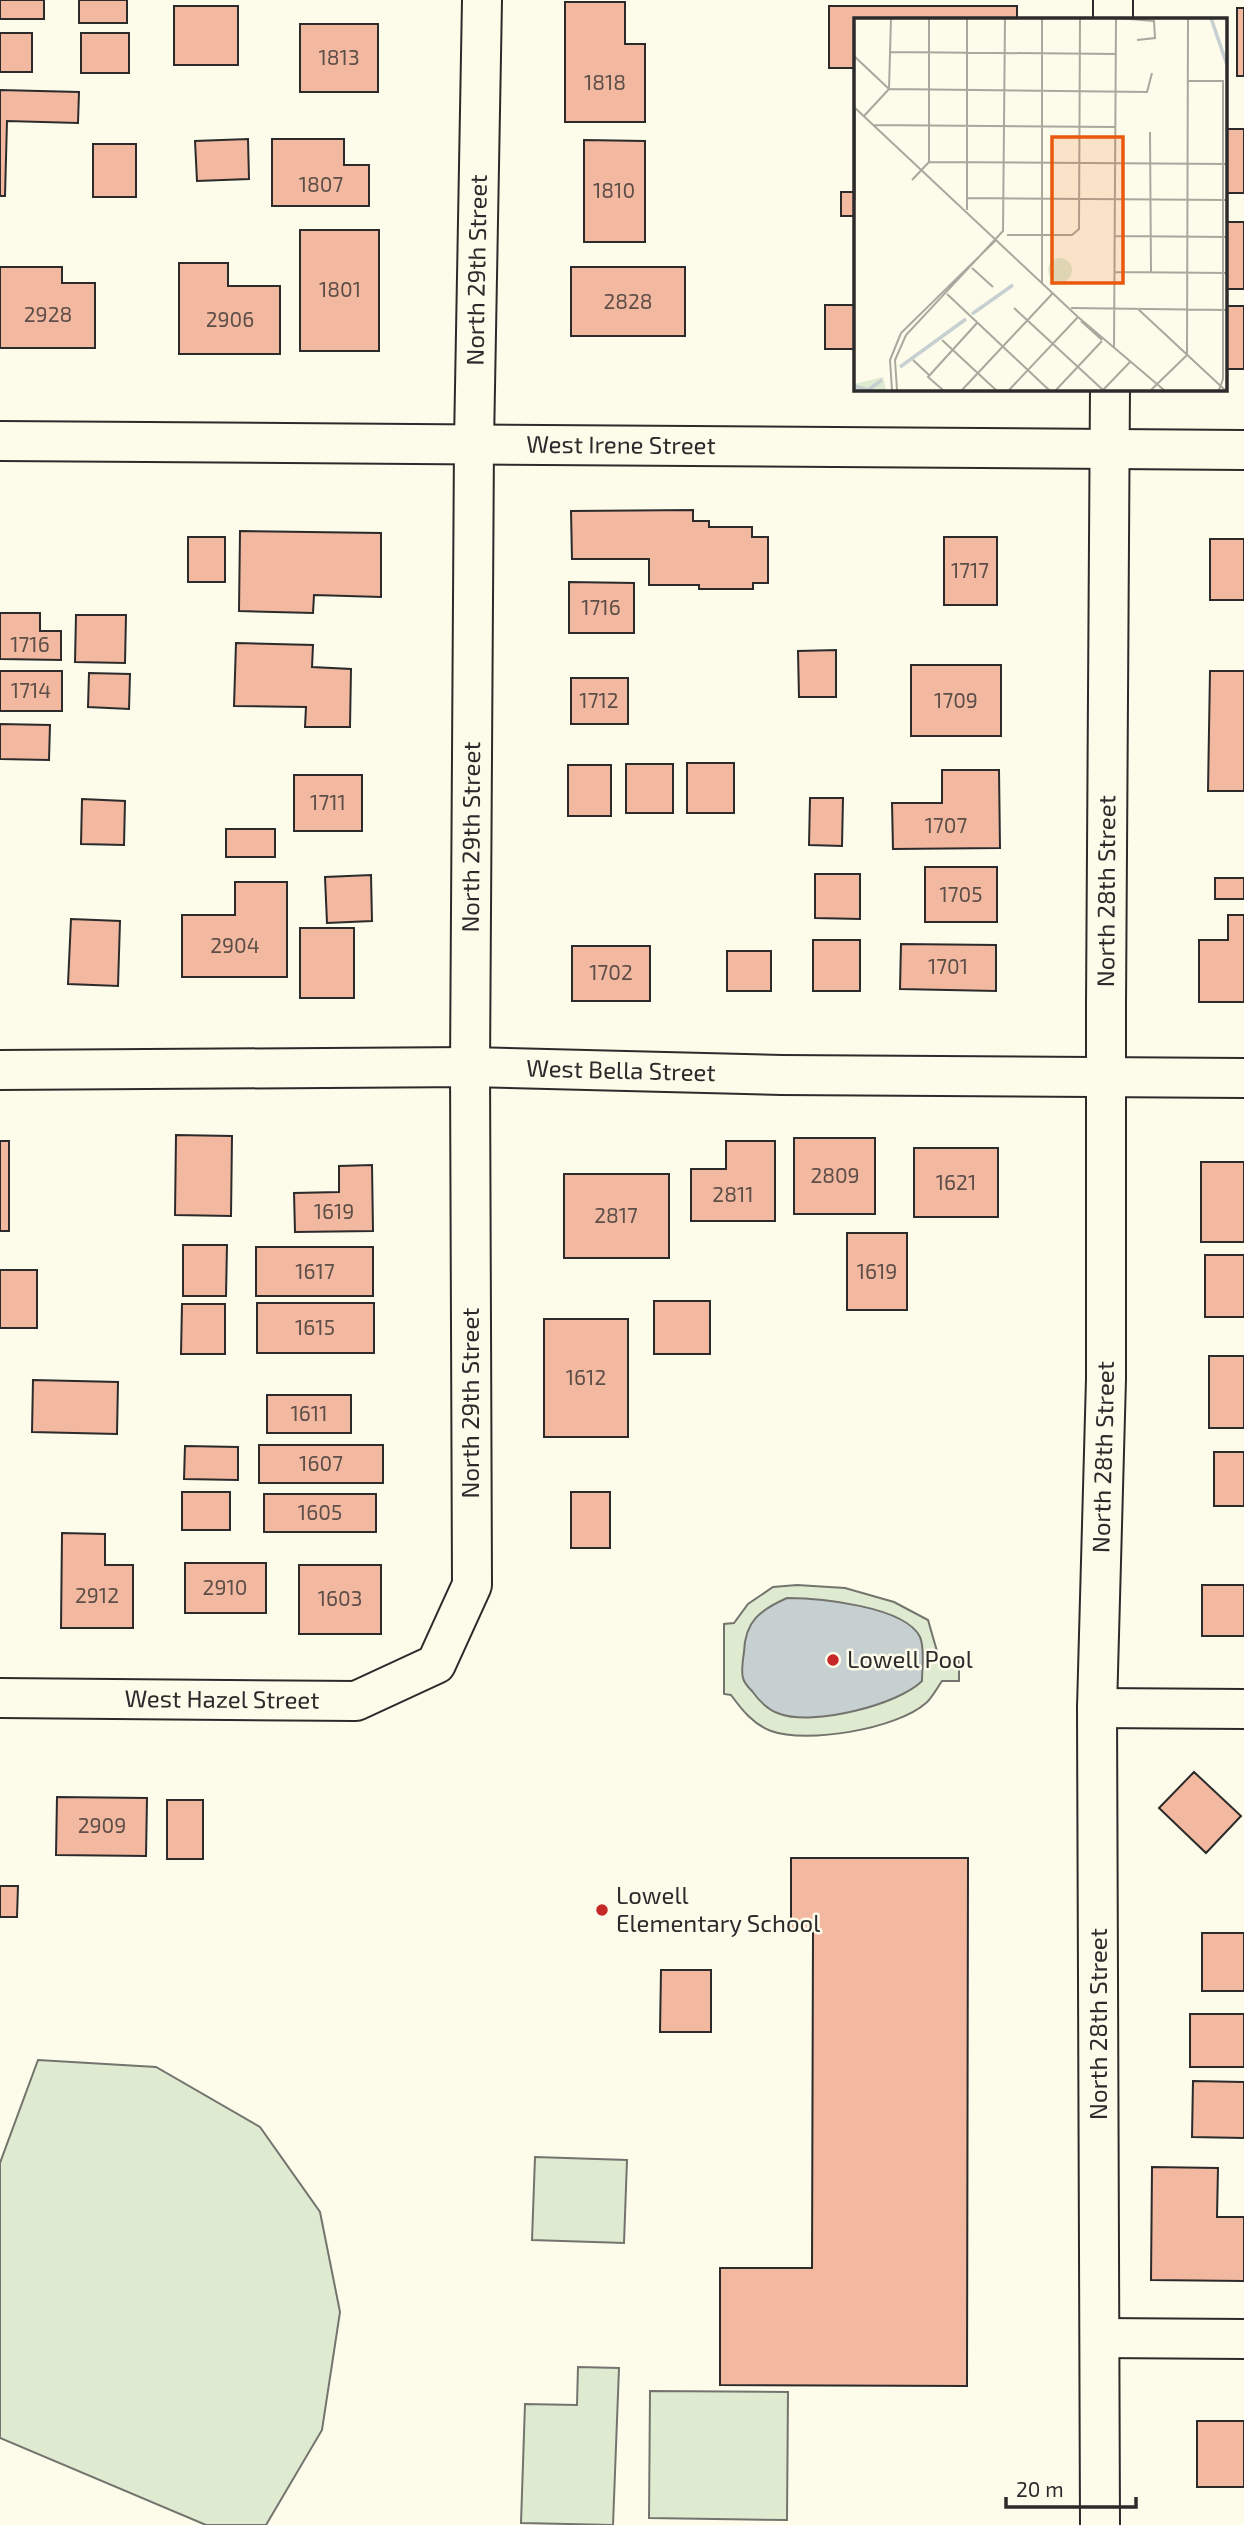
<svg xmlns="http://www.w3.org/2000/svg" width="1244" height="2525" font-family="'Exo 2',sans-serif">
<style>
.green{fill:#deebd1;stroke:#74746e;stroke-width:2}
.water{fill:#c7d0d0;stroke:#74746e;stroke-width:2}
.building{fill:#f2b8a0;stroke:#2b2b2b;stroke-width:2}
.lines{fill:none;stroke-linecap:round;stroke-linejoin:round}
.minor-casing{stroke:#2b2b2b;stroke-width:42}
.minor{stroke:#fdfbea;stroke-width:38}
.poi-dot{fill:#c62828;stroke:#fdfbea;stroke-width:2.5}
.labels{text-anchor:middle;stroke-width:5;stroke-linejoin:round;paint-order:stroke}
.number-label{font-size:21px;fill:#5d4e48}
.street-label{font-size:24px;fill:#2b2b2b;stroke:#fdfbea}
.poi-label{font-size:24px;fill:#2b2b2b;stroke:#fdfbea;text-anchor:start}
.inset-river{fill:none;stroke:#c7d0d0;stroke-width:3.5}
.inset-road{fill:none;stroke:#a9a89e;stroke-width:2}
.view{fill:#e8590c;fill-opacity:0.15;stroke:#e8590c;stroke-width:3.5}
.inset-edge{fill:none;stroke:#2b2b2b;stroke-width:3.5}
</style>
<rect width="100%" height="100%" fill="#fdfbea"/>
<path class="green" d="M797,1585L845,1588L894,1602L928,1620L939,1658L959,1659V1681H942C937,1688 932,1698 926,1703C897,1729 807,1744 771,1731C753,1724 742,1710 731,1695L724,1694V1624L734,1623L748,1604L773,1587Z
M38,2060L156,2067L260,2127L320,2212L340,2312L322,2430L266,2525H206L0,2438V2163Z
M535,2157L627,2160L624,2243L532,2240Z
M578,2367L619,2368L613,2525L521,2523L525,2404L577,2405Z
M650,2391L788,2392L787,2520L649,2518Z"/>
<path class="water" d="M787,1598C818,1598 905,1606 920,1637C925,1648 922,1668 922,1681C898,1705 813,1726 780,1714C768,1710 759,1701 752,1691C749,1688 744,1683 743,1678C741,1671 743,1659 744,1652C745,1621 760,1610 787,1598Z"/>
<path class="building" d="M0,0H44V19H0Z
M79,0H127V23H79Z
M565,2H625V44H645V122H565Z
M174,6H238V65H174Z
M829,6H1017V19H856V68H829Z
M1237,8H1244V76H1237Z
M300,24H378V92H300Z
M0,33H32V72H0Z
M81,33H129V73H81Z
M0,90L79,92L78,123L7,121L5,196H0Z
M1225,129H1244V193H1225Z
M248,139L249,179L197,181L195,141Z
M272,139H344V165H369V206H272Z
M584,140L645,141V242H584Z
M93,144H136V197H93Z
M841,192H856V216H841Z
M1225,222H1244V289H1225Z
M300,230H379V351H300Z
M179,263H228V286H280V354H179Z
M0,267H62V283H95V348H0Z
M571,267H685V336H571Z
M825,305H856V349H825Z
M1225,306H1244V369H1225Z
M693,510V521H709V527H752V537H768V583H753V589H699V585H649V559H572L571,511Z
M240,531L381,533V597L314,595L313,613L239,611Z
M188,537H225V582H188Z
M944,537H997V605H944Z
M1210,539H1244V600H1210Z
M569,582L634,583V633H569Z
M0,613H40V631H61V660L0,659Z
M76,615H126L125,663L75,662Z
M236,643L313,645L312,667L351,669L350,727H305L306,707L234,706Z
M836,650V697H799L798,651Z
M911,665H1001V736H911Z
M0,671H62V711H0Z
M1210,671H1244V791H1208Z
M89,673L130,674L129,709L88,707Z
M571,678H628V724H571Z
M0,724L50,725L49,760L0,759Z
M687,763H734V813H687Z
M626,764H673V813H626Z
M568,765H611V816H568Z
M942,770H999L1000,848L893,849L892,803H942Z
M294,775H362V831H294Z
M810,798H843L842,846L809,845Z
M82,799L125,801L124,845L81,844Z
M226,829H275V857H226Z
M925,867H997V922H925Z
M815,874H860V919L815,918Z
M371,875L372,921L327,923L325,877Z
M1215,878H1244V899H1215Z
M235,882H287V977H182V915H235Z
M1228,915H1244V1002H1199V940H1228Z
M71,919L120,921L118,986L68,984Z
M300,928H354V998H300Z
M813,940H860V991H813Z
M901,944L996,945V991L900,989Z
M572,946H650V1001H572Z
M727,951H771V991H727Z
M176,1135L232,1136L231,1216L175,1215Z
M794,1138H875V1214H794Z
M0,1141H9V1231H0Z
M726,1141H775V1221H691V1169H726Z
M914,1148H998V1217H914Z
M1201,1162H1244V1242H1201Z
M372,1165L373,1231L295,1232L294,1193L339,1192V1166Z
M564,1174H669V1258H564Z
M847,1233H907V1310H847Z
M183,1245H227L226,1296H183Z
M256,1247H373V1296H256Z
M1205,1255H1244V1317H1205Z
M0,1270H37V1328H0Z
M654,1301H710V1354H654Z
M257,1303H374V1353H257Z
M182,1304H225V1354H181Z
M544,1319H628V1437H544Z
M1209,1356H1244V1428H1209Z
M33,1380L118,1382L117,1434L32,1432Z
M267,1395H351V1433H267Z
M259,1445H383V1483H259Z
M185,1446L238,1447V1480L184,1479Z
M1214,1452H1244V1506H1214Z
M182,1492H230V1530H182Z
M571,1492H610V1548H571Z
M264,1494H376V1532H264Z
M62,1533L105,1534V1565H133V1628H61Z
M185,1563H266V1613H185Z
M299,1565H381V1634H299Z
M1202,1585H1244V1636H1202Z
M1194,1772L1241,1816L1206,1853L1159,1808Z
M57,1797L147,1798L146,1856L56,1855Z
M167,1800H203V1859H167Z
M791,1858H968L967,2386L720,2385V2268H812L813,1929H791Z
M0,1886H18L17,1917H0Z
M1202,1933H1244V1991H1202Z
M661,1970H711V2032H660Z
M1190,2014H1244V2067H1190Z
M1193,2081L1244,2082V2138L1192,2137Z
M1152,2167L1218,2168L1217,2217H1244V2281L1151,2280Z
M1197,2421H1244V2487H1197Z"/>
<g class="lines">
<defs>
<g id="minor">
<path d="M1113,19V0"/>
<path id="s1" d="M0,441L1244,450"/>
<path id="s2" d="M0,1070L470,1067L782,1075L1244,1078"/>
<path id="s3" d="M0,1698L356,1701L436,1664L472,1585L470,1067L474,443L482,0"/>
<path d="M1097,1708L1244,1709"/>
<path d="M1100,2338L1244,2339"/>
<path id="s4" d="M1100,2525L1097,1708L1106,1379V1005L1110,388"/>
</g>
</defs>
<use href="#minor" class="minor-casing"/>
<use href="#minor" class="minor"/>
</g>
<g class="poi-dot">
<circle cx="833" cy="1660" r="7"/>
<circle cx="602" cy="1910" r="7"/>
</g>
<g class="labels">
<g class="number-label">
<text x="339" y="65">1813</text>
<text x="605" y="90">1818</text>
<text x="321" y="192">1807</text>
<text x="614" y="198">1810</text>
<text x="340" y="297">1801</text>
<text x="628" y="309">2828</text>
<text x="48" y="322">2928</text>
<text x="230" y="327">2906</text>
<text x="970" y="578">1717</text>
<text x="601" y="615">1716</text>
<text x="30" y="652">1716</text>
<text x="31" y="698">1714</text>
<text x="599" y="708">1712</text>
<text x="956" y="708">1709</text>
<text x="328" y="810">1711</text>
<text x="946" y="833">1707</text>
<text x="961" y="902">1705</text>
<text x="235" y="953">2904</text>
<text x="948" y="974">1701</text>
<text x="611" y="980">1702</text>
<text x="835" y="1183">2809</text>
<text x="956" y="1190">1621</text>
<text x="733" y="1202">2811</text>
<text x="334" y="1219">1619</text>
<text x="616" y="1223">2817</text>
<text x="315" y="1279">1617</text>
<text x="877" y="1279">1619</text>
<text x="315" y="1335">1615</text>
<text x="586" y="1385">1612</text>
<text x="309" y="1421">1611</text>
<text x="321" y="1471">1607</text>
<text x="320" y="1520">1605</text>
<text x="225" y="1595">2910</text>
<text x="97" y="1603">2912</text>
<text x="340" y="1606">1603</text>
<text x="102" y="1833">2909</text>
</g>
<g class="street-label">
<text dy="8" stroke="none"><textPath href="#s3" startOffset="1846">North 29th Street</textPath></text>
<text dy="8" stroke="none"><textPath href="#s1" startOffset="621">West Irene Street</textPath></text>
<text dy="8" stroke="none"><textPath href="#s3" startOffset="1279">North 29th Street</textPath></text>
<text dy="8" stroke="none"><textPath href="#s4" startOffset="1634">North 28th Street</textPath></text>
<text dy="8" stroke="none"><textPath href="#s2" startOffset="621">West Bella Street</textPath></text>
<text transform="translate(471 1403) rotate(-90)" y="8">North 29th Street</text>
<text dy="8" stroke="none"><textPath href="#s4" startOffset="1068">North 28th Street</textPath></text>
<text dy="8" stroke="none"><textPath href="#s3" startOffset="222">West Hazel Street</textPath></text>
<text transform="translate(1099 2024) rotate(-90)" y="8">North 28th Street</text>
</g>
<g class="poi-label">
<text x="847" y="1668">Lowell Pool</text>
<text x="616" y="1904">Lowell<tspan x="616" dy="28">Elementary School</tspan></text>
</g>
</g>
<g transform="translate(854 18)">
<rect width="373" height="373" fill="#fdfbea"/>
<path d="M194 252a12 12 0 1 1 24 0a12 12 0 1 1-24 0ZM29,359L32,372H0V366Z" fill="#deebd1"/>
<path class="inset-river" d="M357,0L373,47M118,296L159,267M46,349L112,301M0,368L14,372L28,362"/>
<path class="inset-road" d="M263,0L300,3L301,20L283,22M37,34L262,36M0,38L35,71L293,74L298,55M334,63H369V361L365,372M0,89L224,299L310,372M10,98L35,71L37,0M19,107L262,109M296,114L297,254M75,144L373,146M58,162L75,144V0M113,180L373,182M1,182V91M113,192V0M153,217H218L225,211L226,0M261,218L373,219M118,250L139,269M261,254L373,255M188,265V0M93,276L195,372M160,290L249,372M217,290L373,292M284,291L371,372M227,303L248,322M88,322L142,372M260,330L262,0M59,342L75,357M38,372L36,342L47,315L142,222M43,372L41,342L52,317L149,213L151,0M89,372L74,359L123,305M108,372L199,275M155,372L224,299M202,372L248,323M249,372L276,344M297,372L333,337L334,0"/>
<path class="view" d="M198,119H269V265H198Z"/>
<rect width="373" height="373" class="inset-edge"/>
</g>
<path d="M1006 2497v10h130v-10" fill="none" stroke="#2b2b2b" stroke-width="3.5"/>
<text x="1016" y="2497" font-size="21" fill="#2b2b2b" stroke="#fdfbea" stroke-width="5" paint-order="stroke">20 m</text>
</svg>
